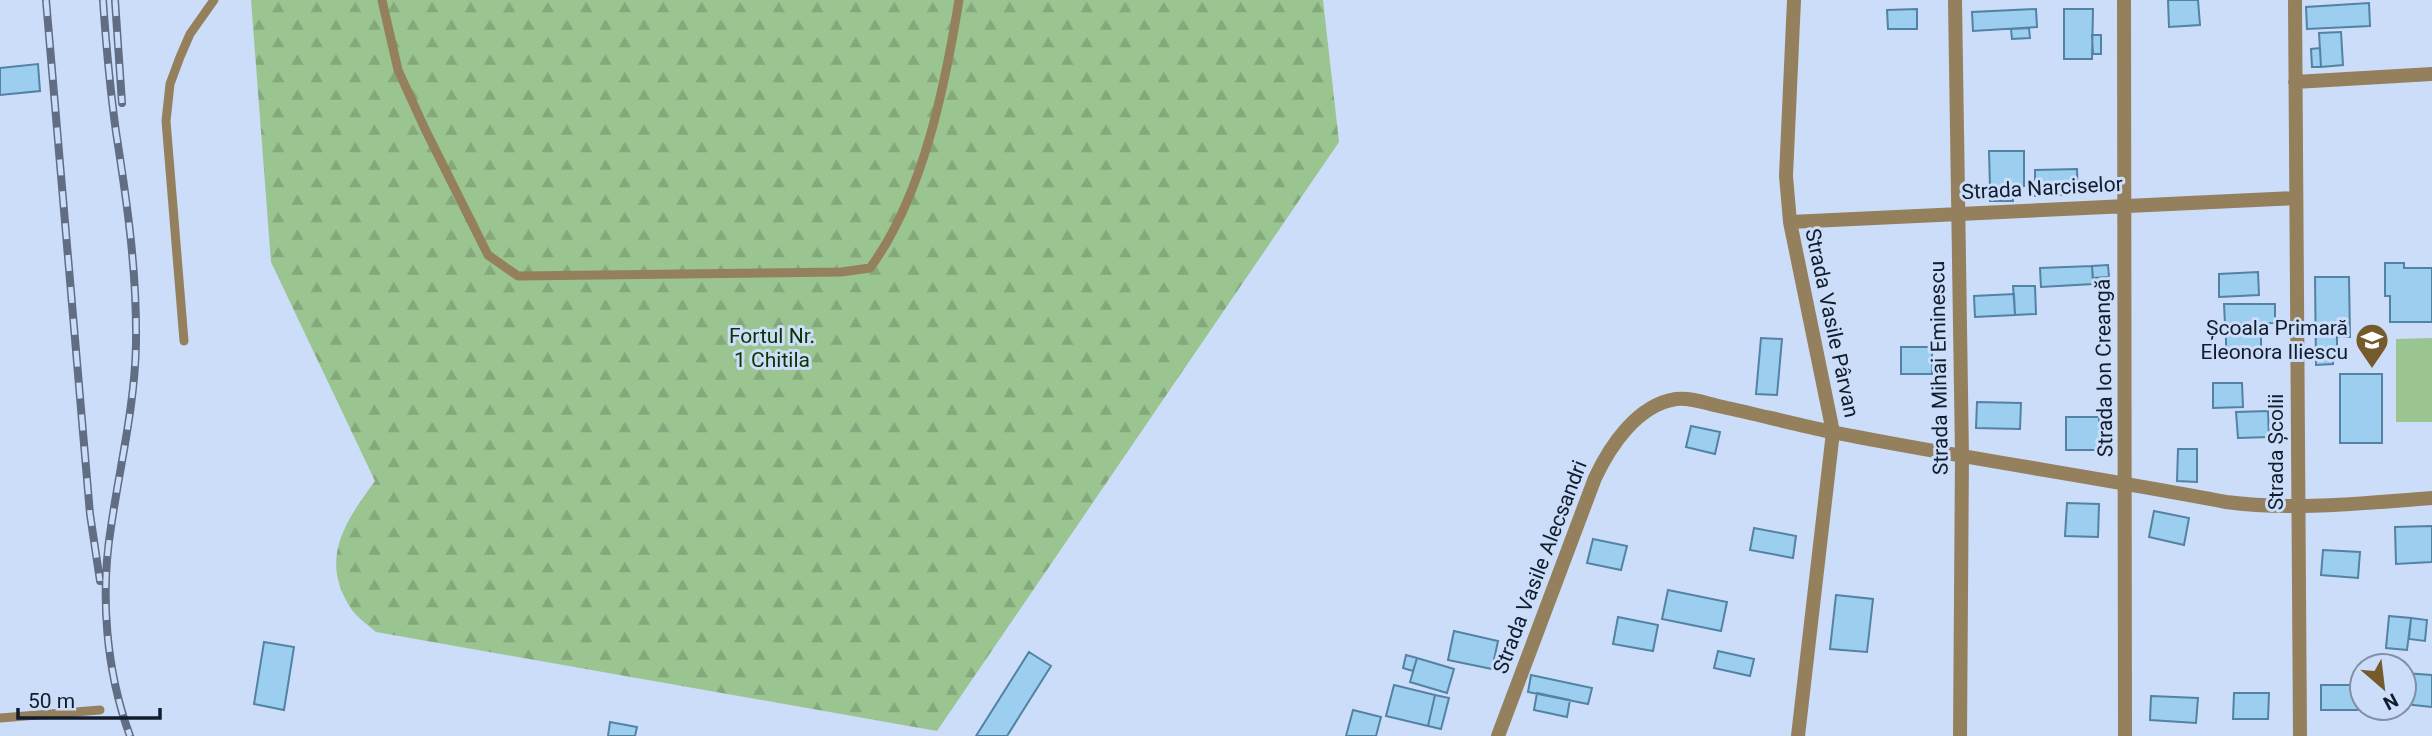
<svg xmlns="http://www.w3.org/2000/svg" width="2432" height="736" font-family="Roboto,sans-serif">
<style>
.forest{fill:url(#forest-firs)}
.garden{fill:#9ac490}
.building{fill:#9ccef0;stroke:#5382a2;stroke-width:2}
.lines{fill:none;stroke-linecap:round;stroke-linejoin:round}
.service{stroke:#95805e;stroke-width:9}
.minor{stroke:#95805e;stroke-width:14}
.rail-casing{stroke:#606d82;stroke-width:8}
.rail{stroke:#ccddf9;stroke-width:5;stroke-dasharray:16;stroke-linecap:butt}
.labels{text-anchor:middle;stroke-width:6;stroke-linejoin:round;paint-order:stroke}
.street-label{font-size:21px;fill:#121c2c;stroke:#ccddf9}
.poi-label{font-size:21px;fill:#121c2c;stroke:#ccddf9;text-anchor:end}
.park-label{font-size:21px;fill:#0c3401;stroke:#ccddf9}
</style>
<defs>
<pattern id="forest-firs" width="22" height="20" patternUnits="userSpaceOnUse" patternTransform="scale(1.75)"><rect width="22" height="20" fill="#9ac490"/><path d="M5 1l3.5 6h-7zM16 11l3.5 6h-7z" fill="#84a87c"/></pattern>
</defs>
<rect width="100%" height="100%" fill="#ccddf9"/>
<path class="forest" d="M251,0H1323L1339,142L937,731L376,632C368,625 358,618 352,610C318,560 345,522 375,481L271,262Z"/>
<path class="garden" d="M2432,338V422H2396V339Z"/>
<path class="building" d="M2168,0H2198L2200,25L2169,27Z
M2369,3L2370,26L2307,29L2306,7Z
M1917,9V29H1888L1887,10Z
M2036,9L2037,27L1973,31L1972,12Z
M2064,9H2093L2092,59H2064Z
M2029,28L2030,38L2012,39L2011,29Z
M2341,32L2343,65L2321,67L2319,33Z
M2092,35H2101V54H2093Z
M2320,48L2321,67H2312L2311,49Z
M38,64L40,91L0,95V68Z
M1989,151H2024V186L1990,187Z
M2077,169L2078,194L2035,196V170Z
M1990,187H2013V201H1990Z
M2385,263H2404V268H2432V322H2390V296H2385Z
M2108,265L2109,277L2093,278L2092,266Z
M2092,266L2093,284L2041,287L2040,268Z
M2258,272L2259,295L2219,297V274Z
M2315,277H2349L2350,337H2337V351H2333V364L2316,365Z
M2013,286H2035L2036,314L2015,315Z
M2014,294L2015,315L1975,317L1974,296Z
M2224,304H2275V323L2225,324Z
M2261,325V355H2226V326Z
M1761,338L1782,339L1777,395L1756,394Z
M1901,347H1932V374H1901Z
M2340,374H2382V443H2340Z
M2213,383H2242L2243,407L2213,408Z
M1977,402L2021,403L2020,429L1976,428Z
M2268,411L2269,437L2238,438L2236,412Z
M2066,417H2099V450H2066Z
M1691,426L1720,432L1715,454L1686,447Z
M2178,449H2197V482L2177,481Z
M2067,503L2099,504L2098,537L2065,536Z
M2154,511L2189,518L2184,545L2149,537Z
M2432,526V562L2396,564L2395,527Z
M1754,528L1796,536L1793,558L1750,550Z
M1593,539L1627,546L1621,570L1587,563Z
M2323,550L2360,552L2358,578L2321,575Z
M1668,590L1727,602L1721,631L1662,619Z
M1836,595L1873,599L1867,652L1830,649Z
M2389,616L2411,618L2407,650L2386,648Z
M1618,617L1658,625L1653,651L1613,644Z
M2411,618L2427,620L2425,641L2409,639Z
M1454,631L1498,641L1492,669L1448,660Z
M264,642L294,647L284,710L254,704Z
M1718,651L1754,659L1750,676L1714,668Z
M1029,652L1051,666L1007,736H976Z
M1406,655L1417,658L1413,671L1403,668Z
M1417,658L1454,669L1447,693L1410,682Z
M2404,673L2432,675V707L2404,704Z
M1531,675L1592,688L1588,704L1528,692Z
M1394,685L1435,695L1428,726L1386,716Z
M2321,685H2362V708H2366V710H2321Z
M1537,693L1570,700L1567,717L1534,710Z
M2234,693H2269L2268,719H2233Z
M1435,695L1449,698L1441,729L1428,726Z
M2151,696L2198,698L2196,723L2150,720Z
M1353,710L1381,717L1376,736H1346Z
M610,722L637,727L635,736H608Z"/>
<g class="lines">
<path class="service" d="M382,0L398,70L425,129L488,255L518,276L841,272L870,268C923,196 945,86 959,0
M184,341L166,121L170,84L180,57L190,34L214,0
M0,718L100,710"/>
<path class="minor" d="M1794,0L1786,176L1790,222L1833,432L1798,736
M1955,0L1962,455L1960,736
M2124,0L2125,736
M2295,0L2300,736
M2295,82L2432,74
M1790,222L2296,198
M1498,736L1595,478C1610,446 1637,405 1676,399C1691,397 1708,404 1723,407C1759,415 1795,424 1832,432C1963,458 2095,477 2226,502C2295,511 2363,503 2432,498"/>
<defs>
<path id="rail" d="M46,0L90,514L100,581
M103,0C106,44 110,88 116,132C127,202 137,271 136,343C135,405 120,465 111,527C100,595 106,671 130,736
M115,0L122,103"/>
</defs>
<use href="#rail" class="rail-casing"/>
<use href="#rail" class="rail"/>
</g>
<defs>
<symbol id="school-pin" viewBox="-11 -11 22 30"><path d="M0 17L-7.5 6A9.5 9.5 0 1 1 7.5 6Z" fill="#755a2c" stroke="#ccddf9"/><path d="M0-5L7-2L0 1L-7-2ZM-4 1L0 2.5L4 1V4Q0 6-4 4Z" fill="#fff"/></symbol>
</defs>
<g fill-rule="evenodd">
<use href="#school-pin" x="2353" y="321" width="38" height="52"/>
</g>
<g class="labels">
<g class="street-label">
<text transform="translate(2042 188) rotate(-3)" y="7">Strada Narciselor</text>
<text transform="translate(1832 323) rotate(78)" y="7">Strada Vasile Pârvan</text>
<text transform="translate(1939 368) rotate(-91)" y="7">Strada Mihai Eminescu</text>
<text transform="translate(2104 368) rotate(-91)" y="7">Strada Ion Creangă</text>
<text transform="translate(2276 452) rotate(-90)" y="7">Strada Școlii</text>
<text transform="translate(1540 567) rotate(-69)" y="7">Strada Vasile Alecsandri</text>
</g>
<g class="poi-label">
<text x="2348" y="335">Școala Primară<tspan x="2348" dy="24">Eleonora Iliescu</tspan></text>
</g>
<g class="park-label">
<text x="772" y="343">Fortul Nr.<tspan x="772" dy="24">1 Chitila</tspan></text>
</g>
</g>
<g transform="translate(2383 687) rotate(152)"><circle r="33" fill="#ccddf9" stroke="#8290a7" stroke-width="2"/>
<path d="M0-5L12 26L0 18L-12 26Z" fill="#755a2c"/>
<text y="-10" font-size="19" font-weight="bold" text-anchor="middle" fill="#121c2c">N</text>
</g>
<path d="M18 708v10h142v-10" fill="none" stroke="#121c2c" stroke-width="3.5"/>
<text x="28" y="708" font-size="21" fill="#121c2c" stroke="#ccddf9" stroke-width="5" paint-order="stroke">50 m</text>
</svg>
